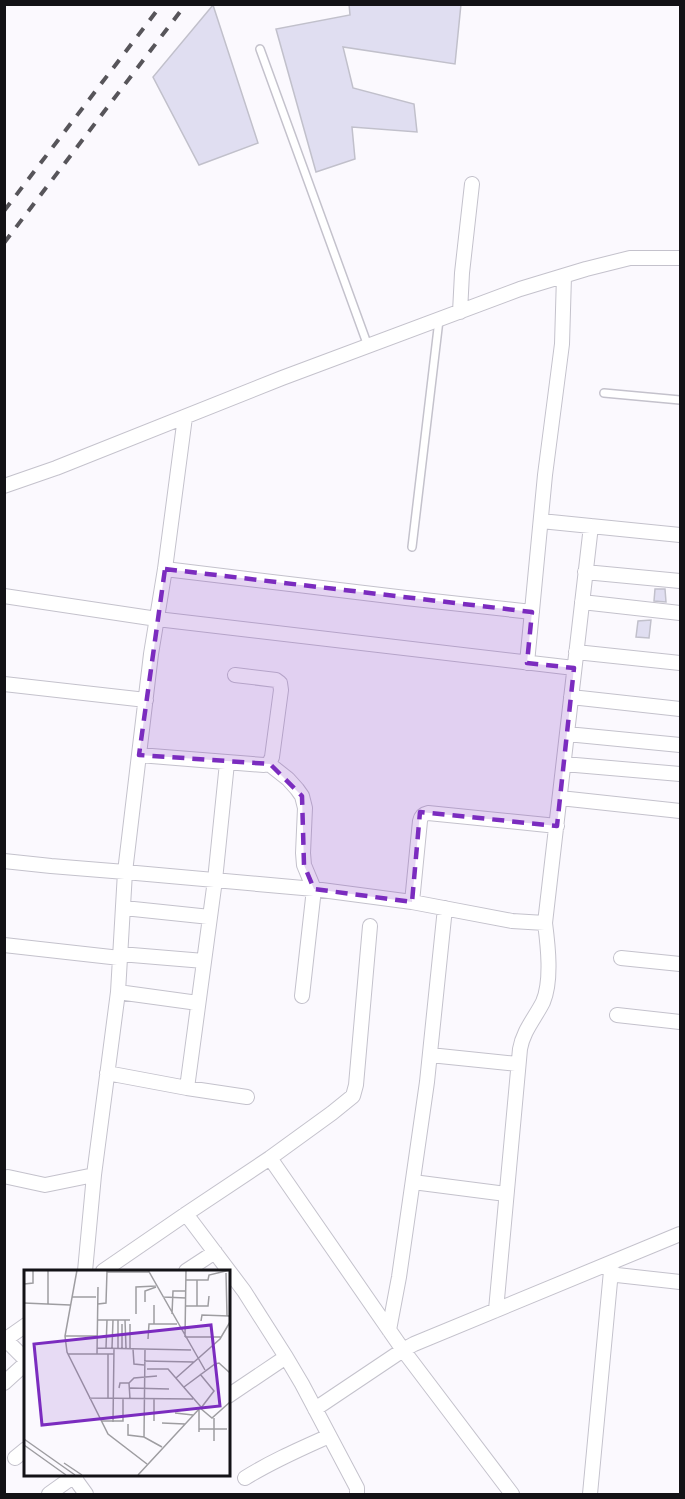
<svg xmlns="http://www.w3.org/2000/svg" width="685" height="1499" font-family="Quicksand,sans-serif">
<style>
.building{fill:#e0def1;stroke:#c1c0cb;stroke-width:1.5}
.lines{fill:none;stroke-linecap:round;stroke-linejoin:round}
.lane-casing{stroke:#c4c2cc;stroke-width:10}
.street-casing{stroke:#c4c2cc;stroke-width:16}
.lane{stroke:#fff;stroke-width:7}
.street{stroke:#fff;stroke-width:14}
.rail{stroke:#57555a;stroke-width:4;stroke-dasharray:10 10;stroke-linecap:butt}
.marked{fill:#7b2cbf;fill-opacity:0.2;stroke:#7b2cbf;stroke-width:4.5;stroke-dasharray:12 8;stroke-linejoin:round}
.inset-road{fill:none;stroke:#9e9da1;stroke-width:1.5}
.view{fill:#7b2cbf;fill-opacity:0.15;stroke:#7b2cbf;stroke-width:3}
.inset-edge{fill:none;stroke:#131216;stroke-width:3}
</style>
<rect width="100%" height="100%" fill="#fbf9fe"/>
<path class="building" d="M349,4H461L455,64L343,47L353,88L414,104L417,132L352,127L355,159L316,172L276,29L350,15Z
M213,5L258,143L199,165L153,77Z
M655,589H665L666,602L654,601Z
M651,620L649,638L636,637L638,621Z"/>
<g class="lines">
<defs>
<path id="lane" d="M260,49L368,346
M604,393L680,400
M412,547L439,320"/>
<path id="street" d="M460,312L462,273L472,184
M4,486L56,468L282,378L520,289L586,269L630,258H680
M541,521L680,535
M165,569L406,598L532,612
M585,572L680,581
M4,596L157,619L574,668
M582,602L680,613
M576,652L680,663
M527,663L545,475L562,344L564,276
M4,684L146,700
M571,697L680,709
M567,734L680,745
M139,755L264,765L269,764L272,757L281,690L280,683L276,680L235,675
M269,764L288,779L297,789L302,796L305,808L303,853L304,865L314,889L302,996
M564,764L680,774
M560,798L680,811
M4,861L51,866L125,872L314,889L412,902L512,921L545,923
M412,902L420,821C421,816 423,814 428,813L557,826
M124,908L210,917
M4,945L120,958
M120,954L204,961
M621,958L680,964
M118,992L198,1003
M617,1015L680,1022
M430,1055L518,1064
M107,1073L187,1088L247,1097
M187,1088L215,880L227,763
M270,1158L403,1350L512,1494
M8,1177L45,1185L94,1175
M413,1182L506,1194
M186,1214L244,1291L286,1357L302,1384L357,1488V1494
M607,1265L611,1271L617,1275L680,1282
M85,1271L94,1175L118,992L125,872L151,654L165,569L185,417
M103,1271L186,1214L270,1158L332,1113L353,1096L356,1085L370,926
M186,1271L215,1252
M496,1310L520,1049C523,1031 535,1018 543,1002C552,981 548,946 545,923L591,526
M389,1330L399,1277L427,1082L445,908
M4,1338L26,1360
M6,1339L26,1325
M4,1383L26,1363
M228,1396L286,1357
M315,1409L403,1350L414,1344L680,1234
M15,1458L26,1449
M73,1476L86,1494
M245,1478C272,1461 300,1449 329,1436
M49,1494L77,1474
M590,1494L611,1271"/>
</defs>
<use href="#lane" class="lane-casing"/>
<use href="#street" class="street-casing"/>
<use href="#lane" class="lane"/>
<use href="#street" class="street"/>
<path class="rail" d="M4,211L162,4
M4,243L186,4"/>
</g>
<path class="marked" d="M165,569L532,612L527,663L574,668L557,826L420,812L412,902L314,889L304,865L302,796L270,764L139,755Z"/>
<g transform="translate(24 1270)">
<rect width="206" height="206" fill="#fbf9fe"/>
<path class="inset-road" d="M53,0L41,66L43,82L84,164L123,194M124,0L181,100M83,2H125M202,3L203,46M162,10H184L185,5L206,0M0,14L9,13V0M48,27H72M139,27L162,28M121,32V21L132,17M0,33L46,35M24,34V0M74,34L82,33L83,1M130,35V54M162,36H184L185,26M173,36V10M112,44V17L132,16M148,44L149,21H162M73,50H106M101,50L102,78M177,51L178,45L205,46M98,54V78M106,54V78M41,66H73M161,67L162,0M161,67H197M124,69L125,54H153M73,78L167,80M82,78L83,50M88,78L89,50M94,78V50M109,79L110,94L120,95M44,84H90M73,84L74,17M120,91L170,92M123,99H144L177,137M176,104L190,121L177,138M152,108L196,69L206,52M105,113L110,108L133,106M160,117L191,94L195,93L206,103M95,118L96,113H105L106,129M106,118L145,119M65,128L169,129M84,128V84M151,143L169,145M190,148V171M78,151H99V129M130,151V128M89,152L90,78M138,153L161,154M104,154V165L120,167L138,177M175,159H203M175,162V140M120,167L121,79M0,169L51,205M0,175L42,205M40,193L58,205M114,205L176,138L188,148L206,132"/>
<path class="view" d="M187,55L196,136L18,155L10,74Z"/>
<rect width="206" height="206" class="inset-edge"/>
</g>
<rect width="685" height="1499" fill="none" stroke="#131216" stroke-width="12"/>
</svg>
